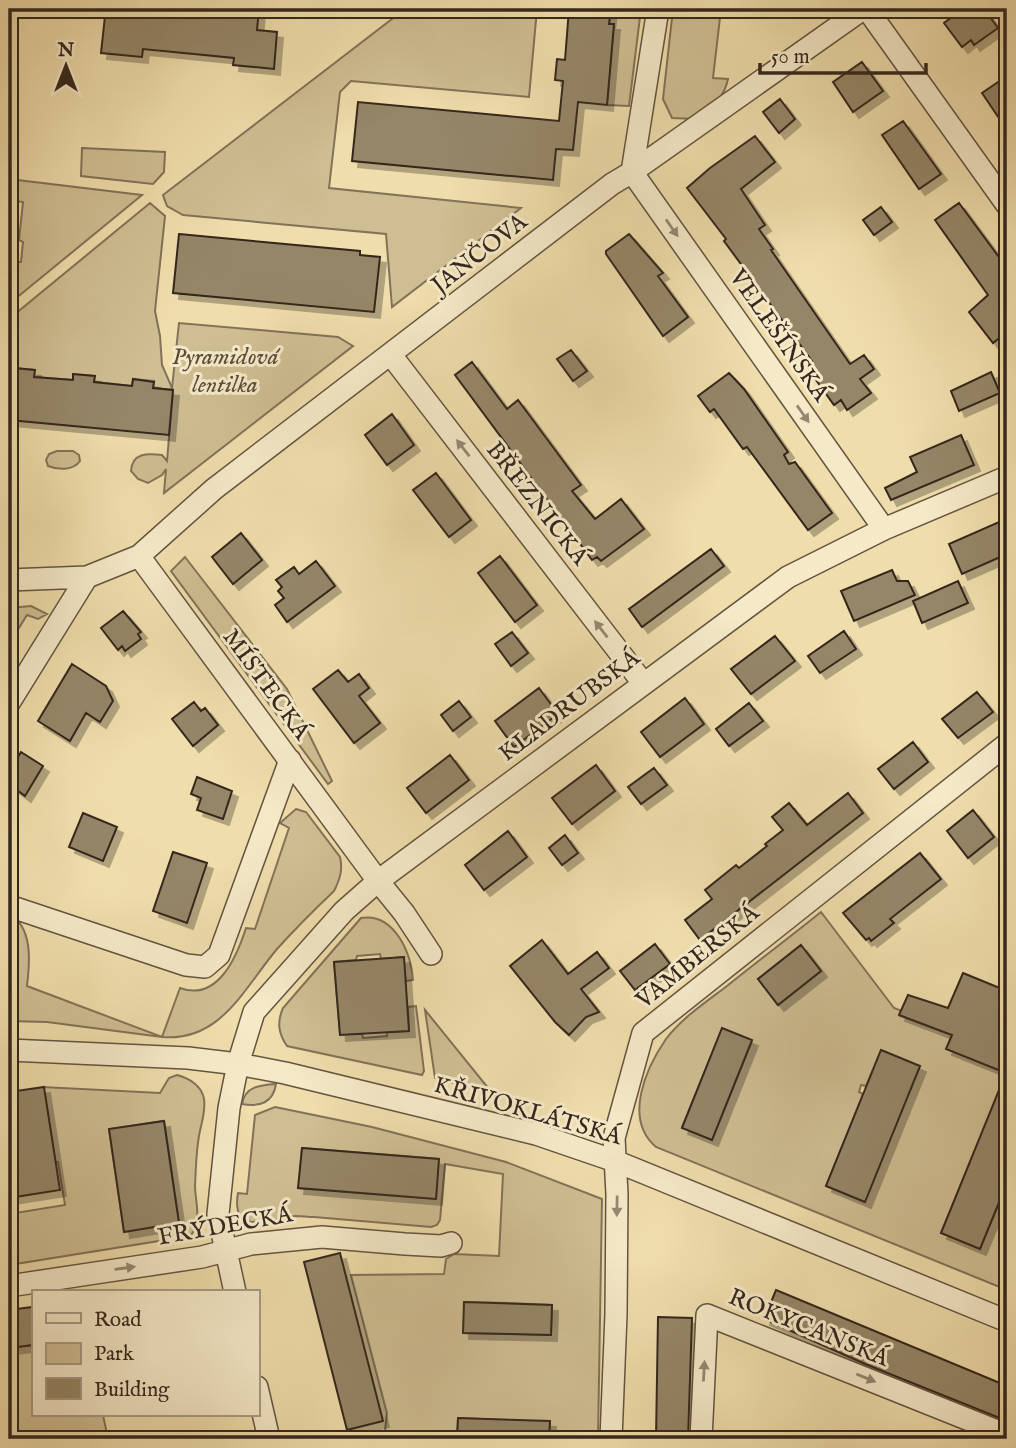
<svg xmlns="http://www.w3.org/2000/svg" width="1016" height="1448" font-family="'IM FELL English',serif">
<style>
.green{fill:#cfbe93;stroke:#827258;stroke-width:2;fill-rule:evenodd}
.building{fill:#958667;stroke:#34271d;stroke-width:2;filter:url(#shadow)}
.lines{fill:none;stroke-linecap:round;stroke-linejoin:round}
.street-casing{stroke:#635440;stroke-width:24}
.street{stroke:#f5e9c8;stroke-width:21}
.oneway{fill:#948872}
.labels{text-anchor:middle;stroke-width:6;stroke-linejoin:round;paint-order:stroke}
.street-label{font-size:24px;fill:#34271d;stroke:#f5e9c8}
.park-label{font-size:24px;font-style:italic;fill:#5b4d3a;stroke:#f5e9c8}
</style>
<defs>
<filter id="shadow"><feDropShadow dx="6" dy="6" stdDeviation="0" flood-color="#0004"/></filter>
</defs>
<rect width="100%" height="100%" fill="#efddab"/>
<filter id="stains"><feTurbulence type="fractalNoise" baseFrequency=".00286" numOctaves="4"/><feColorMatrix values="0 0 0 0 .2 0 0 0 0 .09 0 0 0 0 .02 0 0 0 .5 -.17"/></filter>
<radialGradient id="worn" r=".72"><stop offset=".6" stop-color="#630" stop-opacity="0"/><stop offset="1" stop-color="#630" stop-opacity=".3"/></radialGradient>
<path class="green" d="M405,9H537L529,97L351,81L340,92L329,188L521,208L392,307L386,234L183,215L167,206L163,195Z
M611,9H641L629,106L607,105L614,25L609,24Z
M673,9H721L713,78L728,79C724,99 711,107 696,119L672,118L663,99Z
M82,148L165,152L164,172L153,184L81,176Z
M9,179L142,195L9,304V281H14L17,262H21L23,242L19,240L23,202L9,200Z
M150,203L165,216L155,311L160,336L162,365L172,388L179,323L338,337L353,346L164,493L166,469L162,475L148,483L138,479L131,471C132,453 147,453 162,455L167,461L173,390L153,388L154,381L133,379L132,386L94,382V376L73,374V380L34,377V370L14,368L13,375L9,374V319Z
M57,451H73L79,455L80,461C73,471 58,470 48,466L46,460L49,454Z
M185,557L287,689L332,781L328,784L171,571Z
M31,606L47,614L38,619L27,615L9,644V608Z
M296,809L306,812L340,857C343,870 340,879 334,891C314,910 295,929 277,949C244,988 221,1042 162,1037L47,1022L9,1021V913C33,928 30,961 27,986L162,1037L180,988C218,1002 237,956 246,928L255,929L289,828L280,823Z
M821,912L894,1008L902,1011L900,1016L952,1035L947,1049L1007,1073V1093L1000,1090L941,1233L980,1249L1007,1183V1290L656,1147C623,1119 646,1068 666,1039C682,1018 706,1002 727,986C758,961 790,937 821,912ZM801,945L821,971L778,1005L758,979ZM722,1029L752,1041L712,1140L682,1127ZM881,1050L920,1066L864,1202L826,1186L863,1094L859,1092L861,1085L866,1086Z
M361,918C394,912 412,954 413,980L406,981L403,957L381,959L380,954L357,956L356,960L334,962L340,1034H362L363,1038L387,1036V1032L409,1031L408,1007L416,1006L424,1071L422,1075L287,1046C278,1033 277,1022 283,1008Z
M425,1010L493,1094L435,1078Z
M177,1075C189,1078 202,1086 204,1099C206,1111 201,1124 199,1136C196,1152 196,1169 195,1185C195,1202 203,1223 190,1236L9,1265V1214L65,1205L58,1162H55L43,1087L160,1093L169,1078ZM164,1121L179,1223L124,1231L109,1129Z
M276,1084C273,1103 260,1107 242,1104C245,1086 261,1085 276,1084Z
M275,1107L372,1127L506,1162L602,1199L598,1439H549L550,1422L458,1418L457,1439H384L387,1413L351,1275L444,1274L446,1259L454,1254L499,1256L503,1174L445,1164L440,1220L437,1225L431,1227L314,1217C308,1217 302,1216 296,1216C273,1218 230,1238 238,1193L247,1194L255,1115ZM302,1148L438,1159L436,1199L299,1188ZM464,1302L509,1303L508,1334L464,1333ZM509,1303L552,1305L551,1335L508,1334Z
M33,1345V1415H103L107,1434L80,1439H9V1348Z"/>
<path class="building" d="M125,9H259L257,30L277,32L274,69L233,65L234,58L143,49L142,57L101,53L105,16L125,18Z
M569,9H611L609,24H614L607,105L578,102L573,150L556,149L553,180L352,161L358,102L559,121L563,81L555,80L557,59L565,60Z
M963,9H984L998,28L974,45L971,40L962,47L944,23Z
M862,62L883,91L853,112L833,82Z
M1007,76V130L982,93Z
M780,99L795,119L779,133L763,112Z
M903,121L941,174L919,189L882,135Z
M755,136L775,162L741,189L765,225L759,229L773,249L771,250L850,364L864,355L874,369L860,379L871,393L847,410L841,400L834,405L806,366L812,361L724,241L726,239L687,188L710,168Z
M959,203L1007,268V332L993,343L969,312L988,295L935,220Z
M881,207L892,222L874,235L863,220Z
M179,234L360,251V255L380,257L374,312L173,293Z
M629,234L663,273L658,276L688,317L663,336L606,254V251Z
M571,350L587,371L573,381L557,359Z
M472,362L507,409L518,400L581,485L572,491L595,519L621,499L644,529L601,561L597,557L592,560L455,375Z
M14,368L35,370L34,377L73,380V374L95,376L94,382L132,386L133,379L154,382L153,388L173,390L169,435L9,420V374L13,375Z
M991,372L1000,393L959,411L951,391Z
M729,373L744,389L788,452L784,455L789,464L795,462L832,513L808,530L747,447L743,449L714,409L710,412L698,396Z
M392,414L414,445L387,465L365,435Z
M961,435L974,465L891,500L885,488L917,472L910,457Z
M436,473L471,520L449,537L413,490Z
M999,522L1007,541V554L962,574L949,544Z
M241,533L262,560L233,584L212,557Z
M711,549L724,566L642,627L629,609Z
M500,556L537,605L515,622L478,573Z
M316,561L335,586L287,622L275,605L284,598L278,591L282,587L276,580L294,567L299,574Z
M892,570L897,581H908L915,595L854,621L841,591Z
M958,581L968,603L922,623L913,601Z
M123,611L141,632L138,634L141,639L125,651L122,646L118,650L101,628Z
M844,631L856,649L820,673L808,656Z
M512,632L528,653L511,666L495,644Z
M775,636L795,661L751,694L731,669Z
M72,664L106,686L113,701L100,722L86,713L70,741L38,721Z
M338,670L348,682L359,674L369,688L359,696L380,723L354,743L313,689Z
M539,688L558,714L514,747L495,721Z
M977,692L993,712L958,738L942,719Z
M685,698L704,724L660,757L641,732Z
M459,701L471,717L453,731L441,715Z
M194,702L201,711L205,708L218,725L193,746L172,719Z
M749,703L763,721L729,746L716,729Z
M913,742L928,762L894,789L878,769Z
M21,752L43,766L25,796L9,784V772Z
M450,755L469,780L426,813L407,788Z
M596,765L615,791L572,824L552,798Z
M654,768L667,785L641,804L628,787Z
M197,777L232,791L223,819L197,810L201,798L191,794Z
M848,793L863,813L700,940L685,920L712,899L705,890L736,865L739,868L767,846L765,844L783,830L772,817L789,803L807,825Z
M973,810L994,837L968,858L947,831Z
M83,813L117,827L103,861L69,847Z
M508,831L527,857L484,890L465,865Z
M565,835L578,853L562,865L549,848Z
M173,852L207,863L187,923L153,911Z
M920,853L941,879L890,919L894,923L871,941L869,938L866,940L843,913Z
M542,940L568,974L597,952L609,968L581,989L599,1012L586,1017L569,1035L555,1022L510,966Z
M655,944L670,964L635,990L620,971Z
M801,945L821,971L778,1005L758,979Z
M404,957L409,1031L340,1035L334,962Z
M963,973L1007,991V1183L980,1249L941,1233L1006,1073L946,1049L952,1035L899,1015L908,995L948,1008Z
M722,1028L752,1040L712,1140L682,1128Z
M881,1050L920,1066L865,1202L826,1186Z
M44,1087L60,1190L9,1198V1092Z
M164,1121L179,1223L124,1232L109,1129Z
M302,1148L439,1159L436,1199L298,1188Z
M340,1253L383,1421L347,1430L304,1262Z
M776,1290L1007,1386V1421L865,1364L764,1319Z
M464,1302L552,1305L551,1335L463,1333Z
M33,1307V1345L9,1348V1310Z
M658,1317L692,1318L688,1439H656Z
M458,1418L550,1421L549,1439H457Z"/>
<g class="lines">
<defs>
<path id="street" d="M658,9L632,172L884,529
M867,9L1007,205
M391,355L643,683
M139,556L214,489L612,184L632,172L863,9
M9,580L87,577L139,556L378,881L404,913L431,954
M9,703L87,577
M9,906L186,965L205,967L219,955L290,760
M9,1050L188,1058L238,1064L285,1073L536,1134L615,1161L1007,1321
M9,1286L202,1257L251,1244L322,1237L405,1244L441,1246L451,1243
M235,1292L218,1214L229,1108L238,1064L254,1012L344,911L378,881L788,577L884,529L1007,477
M257,1387L269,1439
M611,1439L616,1314L617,1194L614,1138L643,1033L1007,744
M701,1439L707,1315L1007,1435"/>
</defs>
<use href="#street" class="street-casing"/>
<use href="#street" class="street"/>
</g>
<defs><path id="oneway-solid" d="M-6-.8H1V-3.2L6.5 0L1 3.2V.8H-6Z" transform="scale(1.75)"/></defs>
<g class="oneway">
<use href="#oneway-solid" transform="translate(672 228) rotate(55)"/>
<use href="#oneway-solid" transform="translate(803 414) rotate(55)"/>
<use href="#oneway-solid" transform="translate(463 448) rotate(-128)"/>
<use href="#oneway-solid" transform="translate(601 629) rotate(-128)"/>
<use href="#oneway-solid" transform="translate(617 1206) rotate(91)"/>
<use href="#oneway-solid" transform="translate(125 1268) rotate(-8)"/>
<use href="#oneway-solid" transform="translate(704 1371) rotate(-87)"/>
<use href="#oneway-solid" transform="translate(866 1378) rotate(22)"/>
</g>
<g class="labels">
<g class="street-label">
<text transform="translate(479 253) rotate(-38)" y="8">JANČOVA</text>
<text transform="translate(780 335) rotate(55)" y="8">VELEŠÍNSKÁ</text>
<text transform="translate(538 503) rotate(52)" y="8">BŘEZNICKÁ</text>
<text transform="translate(267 684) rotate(54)" y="8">MÍSTECKÁ</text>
<text transform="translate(569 705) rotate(-37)" y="8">KLADRUBSKÁ</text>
<text transform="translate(697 956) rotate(-39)" y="8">VAMBERSKÁ</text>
<text transform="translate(528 1110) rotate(16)" y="8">KŘIVOKLÁTSKÁ</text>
<text transform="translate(225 1225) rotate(-10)" y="8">FRÝDECKÁ</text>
<text transform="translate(809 1327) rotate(22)" y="8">ROKYCANSKÁ</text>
</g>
<g class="park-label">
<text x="225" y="364">Pyramidová<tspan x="225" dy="28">lentilka</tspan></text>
</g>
</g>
<rect width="1016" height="1448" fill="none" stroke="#efddab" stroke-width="35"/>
<rect x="10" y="10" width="995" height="1427" fill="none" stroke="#34271d" stroke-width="3.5"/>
<rect x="18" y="18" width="981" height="1413" fill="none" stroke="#34271d" stroke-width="2"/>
<rect x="32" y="1290" width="228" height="126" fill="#f5e9c8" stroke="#a89b84" stroke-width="2"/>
<rect x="46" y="1313" width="35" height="10" fill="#f5e9c8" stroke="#a89b84" stroke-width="2"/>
<text x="94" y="1326" font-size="21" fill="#34271d">Road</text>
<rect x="46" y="1343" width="35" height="21" fill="#cfbe93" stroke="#a89b84" stroke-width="2"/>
<text x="94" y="1360" font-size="21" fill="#34271d">Park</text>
<rect x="46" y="1378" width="35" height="21" fill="#958667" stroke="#a89b84" stroke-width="2"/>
<text x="94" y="1396" font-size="21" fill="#34271d">Building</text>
<g transform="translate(66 66)" stroke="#f5e9c8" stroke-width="5" paint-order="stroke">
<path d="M0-5L12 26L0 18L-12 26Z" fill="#34271d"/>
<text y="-10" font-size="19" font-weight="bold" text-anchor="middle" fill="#34271d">N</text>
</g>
<path d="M760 63v10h166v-10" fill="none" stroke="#34271d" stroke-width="3.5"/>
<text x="771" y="63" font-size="21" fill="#34271d" stroke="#f5e9c8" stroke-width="5" paint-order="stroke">50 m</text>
<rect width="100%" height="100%" filter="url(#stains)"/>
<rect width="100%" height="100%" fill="url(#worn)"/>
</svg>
